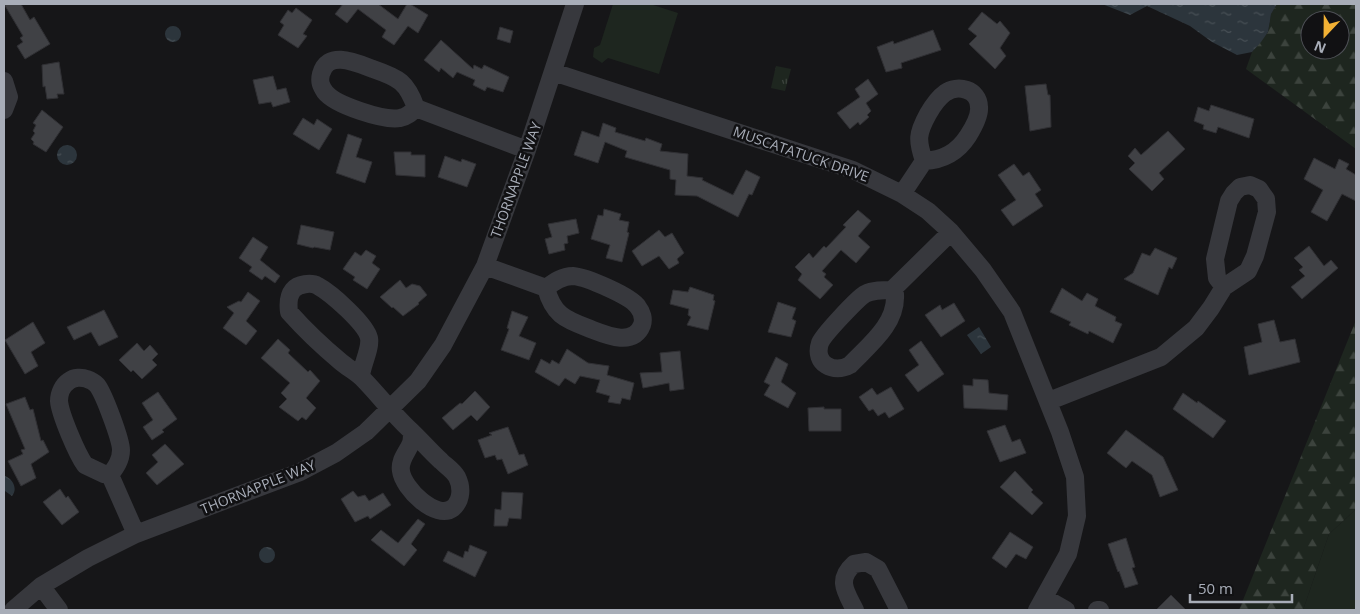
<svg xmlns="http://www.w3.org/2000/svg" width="1360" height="614" font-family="'Open Sans',sans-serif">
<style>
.grass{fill:#1e261f}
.forest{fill:url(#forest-firs);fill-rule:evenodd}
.park{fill:url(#park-tufts)}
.water{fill:url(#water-ripples)}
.building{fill:#404145;stroke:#303034}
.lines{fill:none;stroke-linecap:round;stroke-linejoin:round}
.minor{stroke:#37383d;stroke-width:18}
.labels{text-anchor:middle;stroke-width:5;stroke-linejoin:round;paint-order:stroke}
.street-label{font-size:14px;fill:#a8adb8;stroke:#111113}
</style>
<defs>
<pattern id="forest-firs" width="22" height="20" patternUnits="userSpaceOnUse" patternTransform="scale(1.25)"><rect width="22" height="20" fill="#1e261f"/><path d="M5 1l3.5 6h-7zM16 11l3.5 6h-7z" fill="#3c433d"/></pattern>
<pattern id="park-tufts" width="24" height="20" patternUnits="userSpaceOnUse" patternTransform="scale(1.25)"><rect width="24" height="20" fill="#1e261f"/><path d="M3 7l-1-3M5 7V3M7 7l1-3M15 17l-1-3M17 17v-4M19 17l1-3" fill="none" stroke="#3c433d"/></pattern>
<pattern id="water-ripples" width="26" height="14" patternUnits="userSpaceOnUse" patternTransform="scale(1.25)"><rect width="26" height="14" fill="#2c353c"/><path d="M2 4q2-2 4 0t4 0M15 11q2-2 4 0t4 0" fill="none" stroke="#485056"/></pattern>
</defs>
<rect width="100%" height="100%" fill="#161618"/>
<path class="grass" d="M613,4H650L678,13L659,74L608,58L602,63L593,57L594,48L600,45Z
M1356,509V610H1303L1329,534Z"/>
<path class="forest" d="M1277,4H1356V149L1246,69L1252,52L1268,32L1271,14ZM1310,20H1340V50H1310Z
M1356,320V509L1329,534L1303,610H1239Z"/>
<path class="park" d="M776,66L791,69L785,91L771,88Z"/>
<path class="water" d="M1102,4H1277L1271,14L1268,32L1261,42L1252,52L1237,55L1212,42L1190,26L1147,6L1130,15Z
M165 34a8 8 0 1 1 16 0a8 8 0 1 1-16 0Z
M57 155a10 10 0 1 1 20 0a10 10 0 1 1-20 0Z
M979,327L991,347L981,354L967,335Z
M5,476C13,479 18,489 12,496L5,491L4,477Z
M259 555a8 8 0 1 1 16 0a8 8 0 1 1-16 0Z"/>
<path class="building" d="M4,4H21L30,20L34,17L50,44L25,59L17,46L23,42L20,38L23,36Z
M343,4H378L398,19L407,4H410L428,15L418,33L408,26L394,45L382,37L386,30L358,9L347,23L335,14Z
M296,8L312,20L303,34L307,36L298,48L278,35L284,25L280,22L288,10L292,13Z
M982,12L997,24L1000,21L1010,33L1000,48L1006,56L995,69L969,44L977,36L968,29Z
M500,27L513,31L510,43L497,39Z
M933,30L941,50L901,63L902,68L886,72L877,47L893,41L894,44Z
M441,40L473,69L474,65L482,69L484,65L509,77L503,92L487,87L485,91L473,85L475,80L457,72L453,78L441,68L439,72L424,60Z
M59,62L64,94H57L58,98L47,99L45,86L43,87L42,65Z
M273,76L277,90L286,88L290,102L273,107L271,102L259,104L253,80Z
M868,79L878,94L866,103L871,111L867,115L869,117L860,125L858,122L850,129L837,113L860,97L855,89Z
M1046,84L1048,95H1050L1051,127L1030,131L1025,86Z
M1211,105L1254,119L1249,138L1218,127L1216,133L1203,129L1204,125L1194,121L1198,107L1209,111Z
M42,110L63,127L46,152L33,144L34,142L31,139L35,133L33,131L36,125L33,123Z
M303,118L314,125L317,119L332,129L319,150L293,134Z
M603,123L616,128L615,132L645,141L646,138L662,144L660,151L688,154L687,176L703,178L702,180L733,195L746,170L760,177L752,195L749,194L738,217L697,196L675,195L676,180L670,179V170L625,157L627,151L605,142L598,163L574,155L582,131L599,137Z
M1168,131L1185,149L1159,173L1164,179L1152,191L1129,169L1135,163L1128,156L1135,148L1141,155Z
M348,134L362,139L356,157L372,162L365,183L336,173Z
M394,152H411V155H425V177L396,175Z
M445,156L461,162L462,159L476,164L467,187L438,177Z
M1314,158L1335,169L1339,159L1349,164L1346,169L1356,175V201L1342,194L1327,221L1311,212L1323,190L1304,179Z
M1014,164L1023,176L1029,172L1041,190L1035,194L1043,206L1013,226L1001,210L1016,200L998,175Z
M604,209L621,214L619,220L629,222L627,232L629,233L622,262L606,258L610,245L591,239L598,215L603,216Z
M858,210L871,221L858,236L870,247L856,263L841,250L822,271L826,274L824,277L833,285L820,299L798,280L802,274L795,267L809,253L813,258L824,246L826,248L846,227L843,225Z
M576,219L579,233L567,236L568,243L564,244L565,250L549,254L545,239L552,237L548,224Z
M301,225L334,232L330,250L314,247L313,248L297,244Z
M659,230L665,237L672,233L684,253L677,259L679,263L669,269L659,256L642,266L632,251Z
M253,237L268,247L260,260L280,276L275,283L265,276L262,280L249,271L252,267L239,258Z
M1309,246L1324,266L1331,260L1338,268L1302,299L1291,287L1305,276L1299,270L1303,267L1294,258Z
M1155,248L1177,258L1172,269L1169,267L1158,295L1124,279L1133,273L1142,253L1150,256Z
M366,250L376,256L372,263L380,269L367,289L353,280L355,277L343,269L355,252L361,256Z
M400,280L406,288L412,284L420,286L427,295L418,303L419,304L403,316L393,307L392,308L380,297Z
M690,287L714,295L713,300L715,301L708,330L687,325L691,317L688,315L689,309L670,304L673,290L688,292Z
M1062,288L1082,301L1087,293L1098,299L1095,306L1116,317L1115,321L1122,324L1113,343L1089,331L1088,334L1069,325L1071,322L1050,312Z
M248,292L260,301L246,321L257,331L246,345L223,328L234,313L227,307L239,301L241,302Z
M778,302L796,308L792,319L796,321L791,337L768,332Z
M954,303L965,321L941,337L925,315L940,305L942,310Z
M104,310L118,337L99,346L91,332L74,340L67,327Z
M512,311L528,317L519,336L536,343L529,360L501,350L509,329L507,328Z
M1274,320L1280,342L1295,339L1300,362L1249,375L1244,347L1262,342L1258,324Z
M33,322L45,343L31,352L38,366L25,374L5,340Z
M278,339L290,350L288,353L308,372L310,370L320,381L306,398L316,408L306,420L302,417L298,421L279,407L287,399L281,393L290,383L261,358Z
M921,341L944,374L918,392L905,375L919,365L909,350Z
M137,343L144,351L150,345L158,354L152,360L157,365L142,379L133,370L131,372L119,360Z
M567,349L588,363L609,366L607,375L634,383L630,400L622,398L620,404L608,402L610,396L596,392L600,380L580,376L575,384L565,378L559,386L535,372L541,359L550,364L552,360L559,364Z
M680,351L684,389L670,391L669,383L643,388L640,373L662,372L660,353Z
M776,357L788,364L781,382L796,393L788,408L764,395L770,385L764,382Z
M973,379L988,380L989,393L1008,395L1007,410L964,408L963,385L973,386Z
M891,387L904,409L889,418L885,412L878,416L873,409L869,411L859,397L872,388L877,395Z
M475,391L490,407L477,421L471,415L453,430L442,418L460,403L462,404Z
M158,392L177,419L162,430L164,432L152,440L143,427L153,420L142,403Z
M1183,393L1197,403L1198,401L1226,421L1213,438L1173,409Z
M25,397L30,410L33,409L41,441L43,440L49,452L31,464L36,478L21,486L8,461L23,454L21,450L25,449L6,404Z
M824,407V409H841V431H809L808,408Z
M1005,425L1012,442L1020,439L1026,453L1000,462L987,431Z
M508,427L519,455L524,454L528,465L508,474L502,459L497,460L495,455L485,458L478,440L492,435L489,433Z
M1126,430L1163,457L1178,490L1160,497L1152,475L1132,461L1126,468L1107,453Z
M165,444L184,464L157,485L146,473L158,462L152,455Z
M1015,471L1033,490L1031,492L1043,503L1032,515L1000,487Z
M60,489L66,498L68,496L79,512L62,525L43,502Z
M353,491L358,497L365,495L369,501L383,493L391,505L370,519L368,516L355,522L341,499Z
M502,492L523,493L521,519L509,518L507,526H494L495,509L501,510Z
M418,519L425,524L411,544L417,550L404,566L371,540L381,530L398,543Z
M1010,532L1033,547L1026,559L1016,554L1006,568L992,558Z
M1126,538L1135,567L1132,568L1138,584L1125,588L1119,571L1118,572L1108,544Z
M470,545L487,552L475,577L443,561L448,551L463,558L465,551L468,552Z
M1171,595L1186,610H1156Z"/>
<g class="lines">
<path class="minor" d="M553,72L853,170L902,194L928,211L951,232L983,270L1012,312L1060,432L1075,477L1077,516L1068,554L1037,610
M4,81L9,97L4,110
M416,108C407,82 399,78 373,69C357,63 328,49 321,74C319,82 321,86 325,92C335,105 384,121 400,118C407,117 411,113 416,108L527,150
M902,194L924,161C943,160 957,153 968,136C973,128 980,116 979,107C979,89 957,84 945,93C938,98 932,107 928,114C917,134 917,140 924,161
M485,266L546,288C553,314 564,319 588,328C604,334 633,348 642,325C644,319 642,312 638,307C631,296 586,277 573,276C562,276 554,282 546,288
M892,290L895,294C897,324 869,345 850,365C834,374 813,364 820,343C823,335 857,299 865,294C873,290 883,290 892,290L951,232
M361,376C362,365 371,348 369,338C366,324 331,293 318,286C311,282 298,284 293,290C288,296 288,304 289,312C305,330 323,347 341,362C348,368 356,372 362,378C378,394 392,413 408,428C420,439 429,450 441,461C446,466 453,470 457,477C462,487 462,500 453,508C436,521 403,488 401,471C399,460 407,453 411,443C412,440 412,435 412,432
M1049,401L1161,357L1196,328L1211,308L1224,287L1248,271L1255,256L1267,212L1266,199L1259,189L1250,185L1240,187L1234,193L1229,201L1215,259L1217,278L1224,287
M110,475L104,474L85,465C77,454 60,414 59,401C59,393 63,385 69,381C74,377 82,377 87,379C90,380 95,383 97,385C104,394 121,440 121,450C121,460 116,467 110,475L136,534
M41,586L59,610
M1045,598L1066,610
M13,610L41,586L88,558L136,534L300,472L336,453L366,432L418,381L443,345L485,266L527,150L575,4
M855,610C846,592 836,580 854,564L866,562L878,569L899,610
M1097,610H1100"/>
</g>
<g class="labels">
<g class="street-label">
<text transform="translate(801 154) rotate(19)" y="5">MUSCATATUCK DRIVE</text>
<text transform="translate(516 180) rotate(-70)" y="5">THORNAPPLE WAY</text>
<text transform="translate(258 487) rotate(-22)" y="5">THORNAPPLE WAY</text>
</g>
</g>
<rect width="1360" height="614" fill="none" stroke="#a8adb8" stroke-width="10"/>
<g transform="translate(1325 35) rotate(202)"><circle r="24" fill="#111113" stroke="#4d4f55"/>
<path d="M0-4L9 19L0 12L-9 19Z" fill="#f2b134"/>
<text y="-8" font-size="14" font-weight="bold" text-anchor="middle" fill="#a8adb8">N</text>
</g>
<path d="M1190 594v8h102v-8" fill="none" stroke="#a8adb8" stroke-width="2.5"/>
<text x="1198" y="594" font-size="15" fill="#a8adb8" stroke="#111113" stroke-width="4" paint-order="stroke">50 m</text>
</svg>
